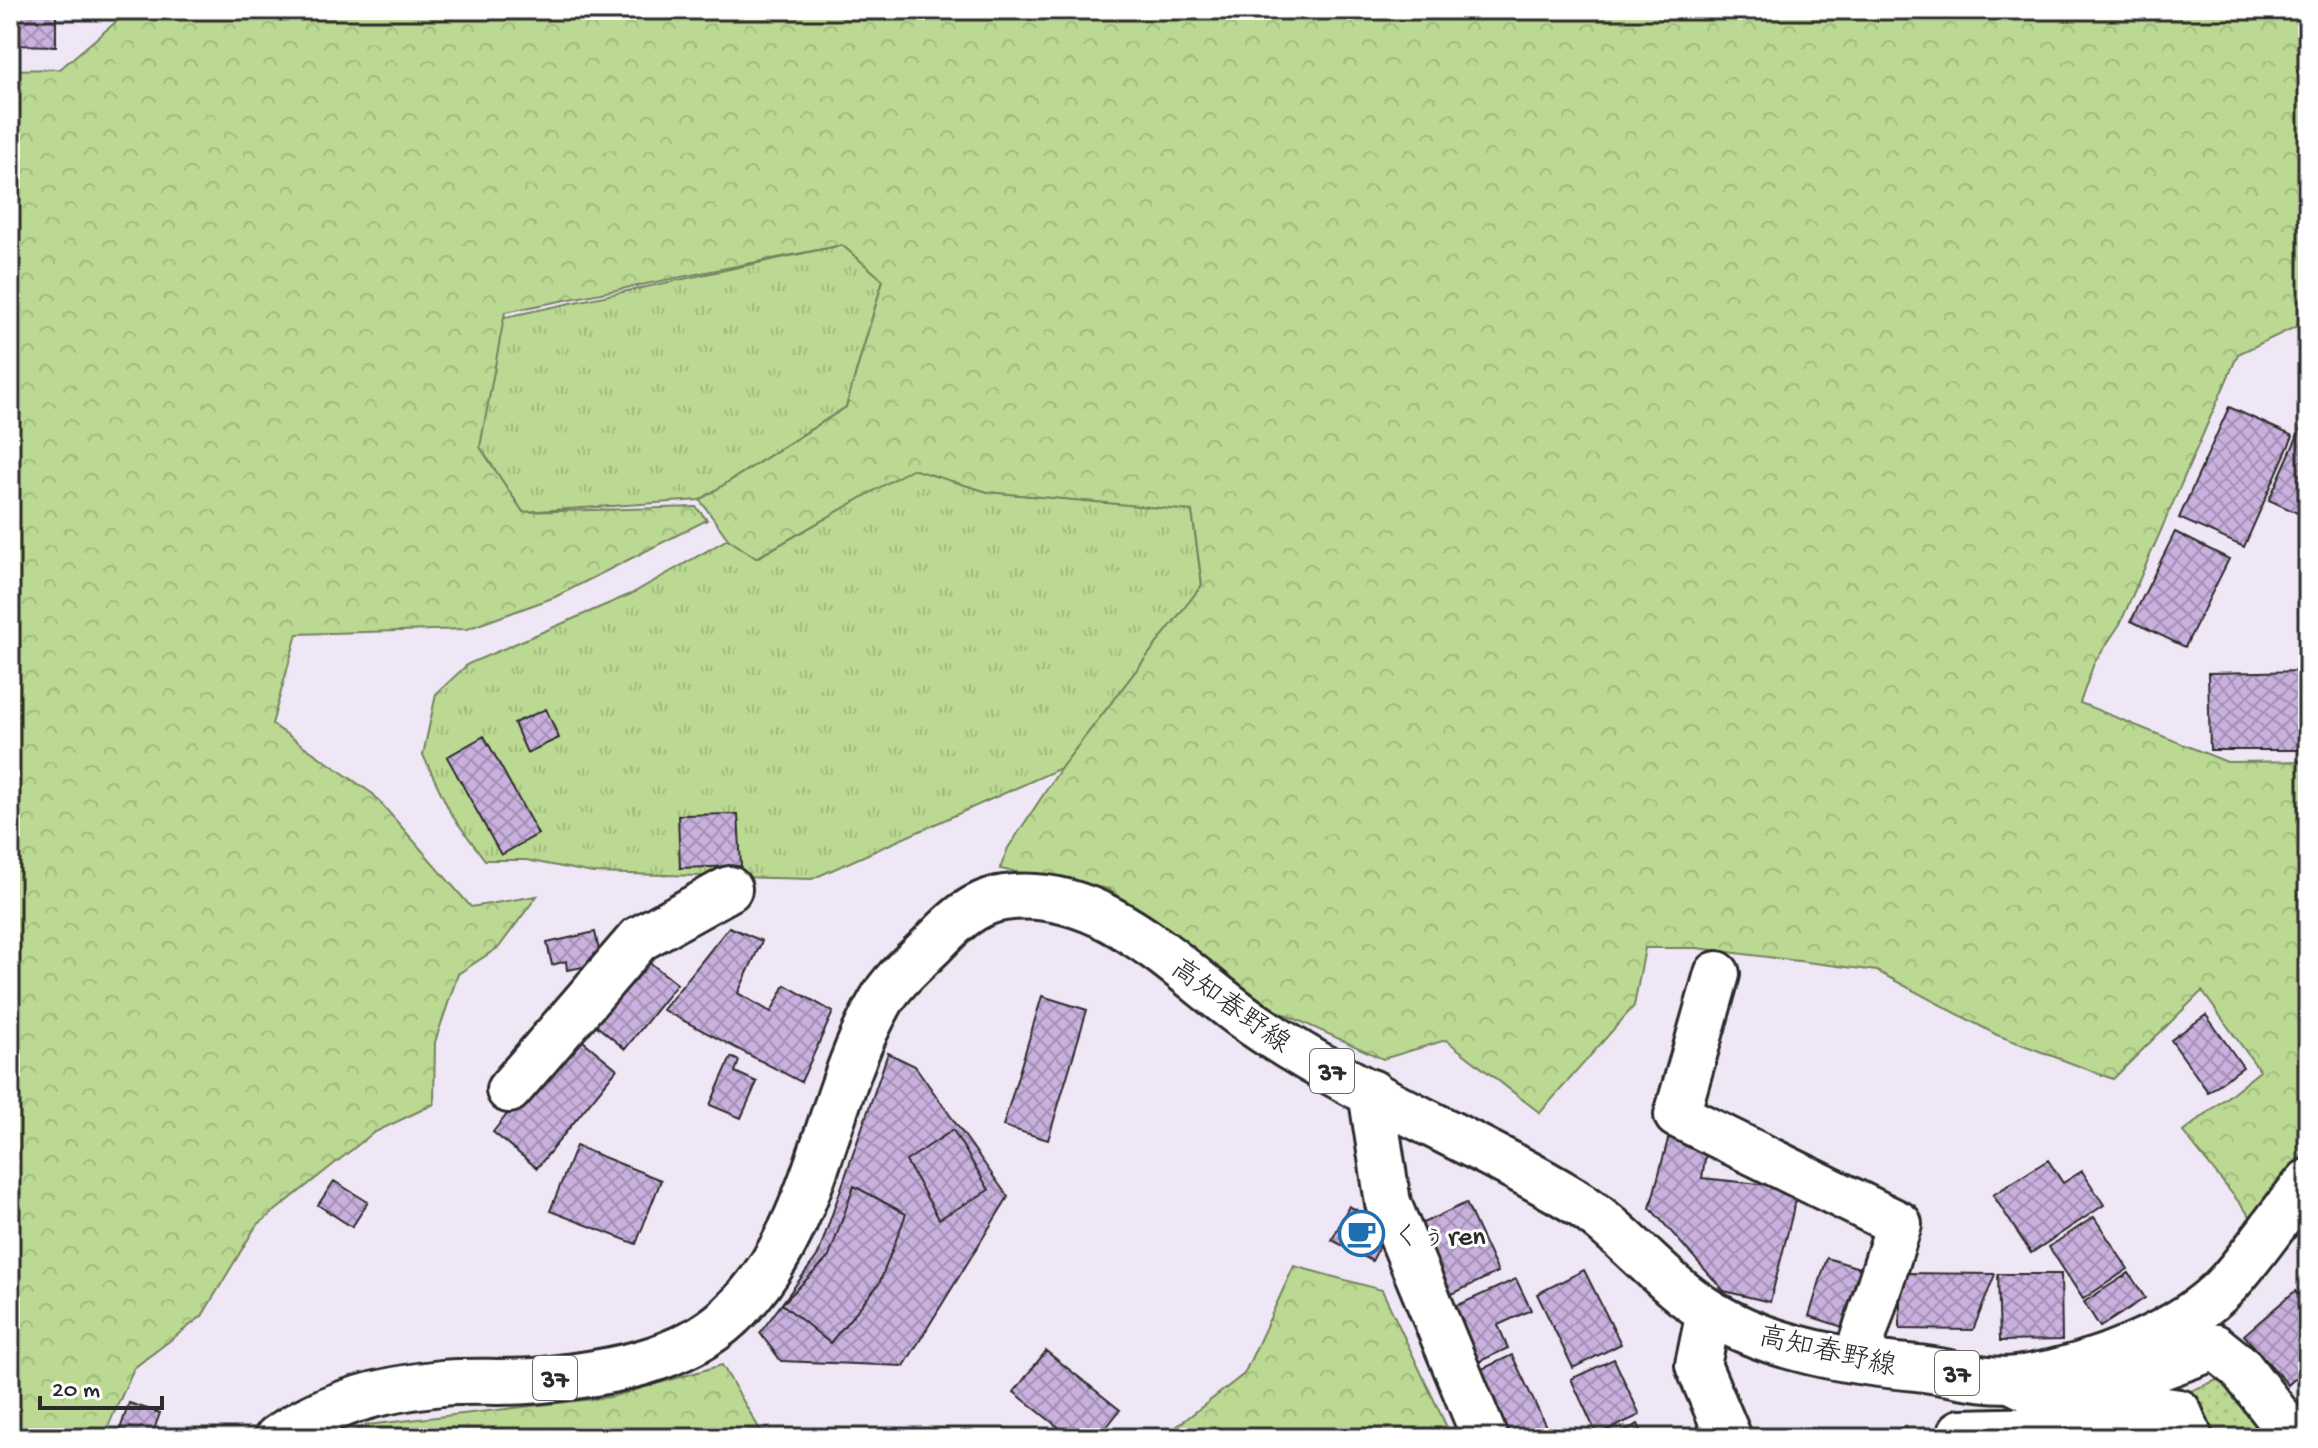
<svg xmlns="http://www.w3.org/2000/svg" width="2318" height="1448" font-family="'Gochi Hand','Klee One',sans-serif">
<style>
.grass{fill:url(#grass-tufts);stroke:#73825e;stroke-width:2}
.forest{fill:url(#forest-crowns);stroke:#73825e;stroke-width:2}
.park{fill:url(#park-dots);stroke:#73825e;stroke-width:2}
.building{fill:url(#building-cross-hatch);stroke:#2b2b2b;stroke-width:2}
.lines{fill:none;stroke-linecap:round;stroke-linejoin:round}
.minor-casing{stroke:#2b2b2b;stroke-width:50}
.major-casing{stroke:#2b2b2b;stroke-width:50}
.minor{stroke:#fff;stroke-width:44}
.major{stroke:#fff;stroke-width:44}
.labels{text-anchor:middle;stroke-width:6;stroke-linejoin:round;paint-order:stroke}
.shield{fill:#fff;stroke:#6b6b6b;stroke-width:2}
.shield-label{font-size:26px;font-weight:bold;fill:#2b2b2b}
.street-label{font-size:28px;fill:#2b2b2b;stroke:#fff}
.poi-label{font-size:28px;fill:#2b2b2b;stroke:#fff;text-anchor:start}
</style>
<defs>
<pattern id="grass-tufts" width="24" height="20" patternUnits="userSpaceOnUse" patternTransform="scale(2)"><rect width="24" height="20" fill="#bbd992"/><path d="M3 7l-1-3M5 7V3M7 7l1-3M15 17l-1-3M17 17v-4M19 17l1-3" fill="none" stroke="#a1ba7e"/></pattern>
<pattern id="forest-crowns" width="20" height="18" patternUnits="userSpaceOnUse" patternTransform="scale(2)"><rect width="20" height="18" fill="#bbd992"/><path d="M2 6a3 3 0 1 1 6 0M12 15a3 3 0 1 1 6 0" fill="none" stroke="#a1ba7e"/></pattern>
<pattern id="park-dots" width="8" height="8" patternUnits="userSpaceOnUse" patternTransform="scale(2)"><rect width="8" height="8" fill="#bbd992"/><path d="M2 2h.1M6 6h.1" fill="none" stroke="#a1ba7e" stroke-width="1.8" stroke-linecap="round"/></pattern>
<pattern id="building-cross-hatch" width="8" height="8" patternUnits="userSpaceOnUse" patternTransform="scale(2)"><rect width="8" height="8" fill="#c9b0de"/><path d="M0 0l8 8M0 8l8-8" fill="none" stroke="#a38fb4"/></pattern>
</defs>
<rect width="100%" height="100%" fill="#efe7f5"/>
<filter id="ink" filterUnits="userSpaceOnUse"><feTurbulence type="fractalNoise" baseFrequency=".0125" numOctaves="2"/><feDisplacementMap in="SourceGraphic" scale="16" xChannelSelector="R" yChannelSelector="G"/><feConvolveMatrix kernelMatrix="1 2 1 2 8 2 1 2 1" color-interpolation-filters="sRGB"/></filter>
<g filter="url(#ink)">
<path class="grass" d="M842,245L883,280L846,407L700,500L523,512L479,447L501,318Z
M912,468L988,492L1192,510L1202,585L1061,768L812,879L593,873L526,860H485L451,814L423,755L436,694L468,664L631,594L728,539L757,558Z"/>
<path class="forest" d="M130,10H2308V321L2238,354L2120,624L2094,663L2080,703L2227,762L2308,761V1147L2254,1221L2183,1132L2260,1071L2202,991L2113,1079L1997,1035L1877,971L1697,948H1645L1634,1006L1540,1113L1446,1040L1383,1059L1271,1008L1108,889L1000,869L1008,848L1061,768L1202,585L1192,511L988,492L912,469L756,558L728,539L700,500L846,407L883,280L842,245L505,312L480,447L523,512L696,507L707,520L555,597L467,629L297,634L272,724L373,794L471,907L537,896L499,947L458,974L435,1042L434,1104L373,1133L256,1226L202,1316L134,1368L103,1438H10V70L60,69Z
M1294,1266L1382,1290L1452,1438H1162L1244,1374Z
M722,1365L759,1428L775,1438H341L367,1425L611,1397Z"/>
<path class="park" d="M2222,1378L2267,1438H2200L2181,1395Z"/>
<path class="building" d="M10,10H56V46L10,45Z
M2229,407L2293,436L2244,547L2179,518Z
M2301,428L2308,431V518L2269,500Z
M2175,532L2229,559L2185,647L2131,621Z
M2308,671V750H2210L2208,673Z
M546,709L559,738L527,753L514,723Z
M484,736L538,834L501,855L447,757Z
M738,814L741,866L680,868L678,815Z
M729,927L762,941L738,993L771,1012L785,985L833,1012L801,1082L663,1010Z
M595,932L600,955L593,957L594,965L567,970L566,961L552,965L547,943Z
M639,954L677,984L625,1049L587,1018Z
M1042,996L1087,1010L1048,1140L1003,1126Z
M2206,1015L2243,1067L2208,1092L2171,1040Z
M572,1032L617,1069L537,1168L493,1132Z
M888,1053L915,1066L1008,1197L904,1366L781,1361L760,1333L818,1255Z
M731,1057L739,1061L735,1072L757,1082L741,1118L710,1105Z
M1672,1124L1708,1139L1702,1178L1799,1188L1770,1302L1724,1291L1650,1208Z
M953,1130L989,1190L939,1219L906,1161Z
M576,1146L661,1180L636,1244L550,1211Z
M2048,1160L2063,1183L2082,1171L2104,1205L2031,1253L1993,1195Z
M334,1181L368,1202L352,1227L318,1205Z
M854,1186L906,1214L879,1284L830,1343L782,1304L829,1257Z
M1466,1203L1498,1272L1446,1297L1414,1227Z
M1349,1206L1389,1228L1372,1261L1332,1240Z
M2094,1217L2128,1269L2083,1299L2049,1247Z
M1827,1258L1869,1271L1852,1330L1809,1316Z
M1584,1270L1621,1344L1573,1368L1537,1294Z
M1900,1273L1995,1274L1973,1330L1900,1329Z
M2129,1273L2145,1298L2100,1327L2084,1302Z
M1998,1274H2061L2062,1340L2000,1341Z
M1516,1279L1531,1310L1498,1325L1508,1348L1470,1366L1445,1311Z
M2295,1291L2308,1306V1367L2288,1385L2244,1335Z
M1046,1351L1120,1410L1098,1438H1072L1014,1392Z
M1512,1355L1550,1435L1544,1438H1492L1471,1393L1488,1386L1480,1370Z
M1614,1359L1640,1415L1597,1435L1571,1379Z
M129,1403L160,1413L151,1438H117Z
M1638,1424L1645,1438H1609Z
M1905,1426L1910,1438H1880Z
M1575,1428L1580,1438H1554Z"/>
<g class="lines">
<defs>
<path id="minor" d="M1717,974L1677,1115L1899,1224L1856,1360
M509,1090L639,939L729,889
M1371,1092L1388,1203L1485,1438
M1709,1312L1698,1365L1729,1438
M2011,1380L2035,1392L2071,1400L2215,1347L2240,1367L2295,1438
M1961,1432L2079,1429L2145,1407L2179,1412L2190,1438"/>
<path id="major" d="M277,1438C326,1403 383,1389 442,1383C475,1380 509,1384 543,1380C607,1373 681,1362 730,1316C818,1234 823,1101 881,1001C893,980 915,962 932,945C952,924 973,902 1004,898C1106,884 1179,973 1255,1025C1355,1094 1471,1138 1575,1201C1624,1232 1661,1283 1711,1313C1770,1349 1849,1362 1917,1368C1948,1371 1985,1383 2016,1379C2086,1370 2183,1334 2230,1281C2258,1249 2281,1213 2308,1182"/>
</defs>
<use href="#minor" class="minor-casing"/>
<use href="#major" class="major-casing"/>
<use href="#minor" class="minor"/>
<use href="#major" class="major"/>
</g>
</g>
<defs>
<symbol id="cafe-ring" viewBox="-11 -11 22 22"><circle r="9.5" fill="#fff" stroke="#1f6fb2" stroke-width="1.5"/><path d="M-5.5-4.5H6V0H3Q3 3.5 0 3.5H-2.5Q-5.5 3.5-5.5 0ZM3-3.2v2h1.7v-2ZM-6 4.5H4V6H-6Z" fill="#1f6fb2"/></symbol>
</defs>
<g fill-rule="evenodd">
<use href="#cafe-ring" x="1336" y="1208" width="51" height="51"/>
</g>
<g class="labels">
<g class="shield">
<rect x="1310" y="1049" width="44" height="44" rx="6"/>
<rect x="1935" y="1351" width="44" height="44" rx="6"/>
<rect x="533" y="1356" width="44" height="44" rx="6"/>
</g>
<g class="shield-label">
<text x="1332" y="1080">37</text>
<text x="1957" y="1382">37</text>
<text x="555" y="1387">37</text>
</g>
<g class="street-label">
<text transform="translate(1232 1004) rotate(36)" y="10">高知春野線</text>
<text transform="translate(1828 1349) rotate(13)" y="10">高知春野線</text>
</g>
<g class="poi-label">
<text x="1392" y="1244">くぅren</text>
</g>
</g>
<rect width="2318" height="1448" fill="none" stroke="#fff" stroke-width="40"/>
<rect x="20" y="20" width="2278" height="1408" fill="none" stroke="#2b2b2b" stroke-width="3" filter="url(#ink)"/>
<path d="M40 1396v12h122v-12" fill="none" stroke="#2b2b2b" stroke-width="4"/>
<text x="52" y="1396" font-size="24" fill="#2b2b2b" stroke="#ffffff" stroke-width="6" paint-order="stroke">20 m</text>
</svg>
